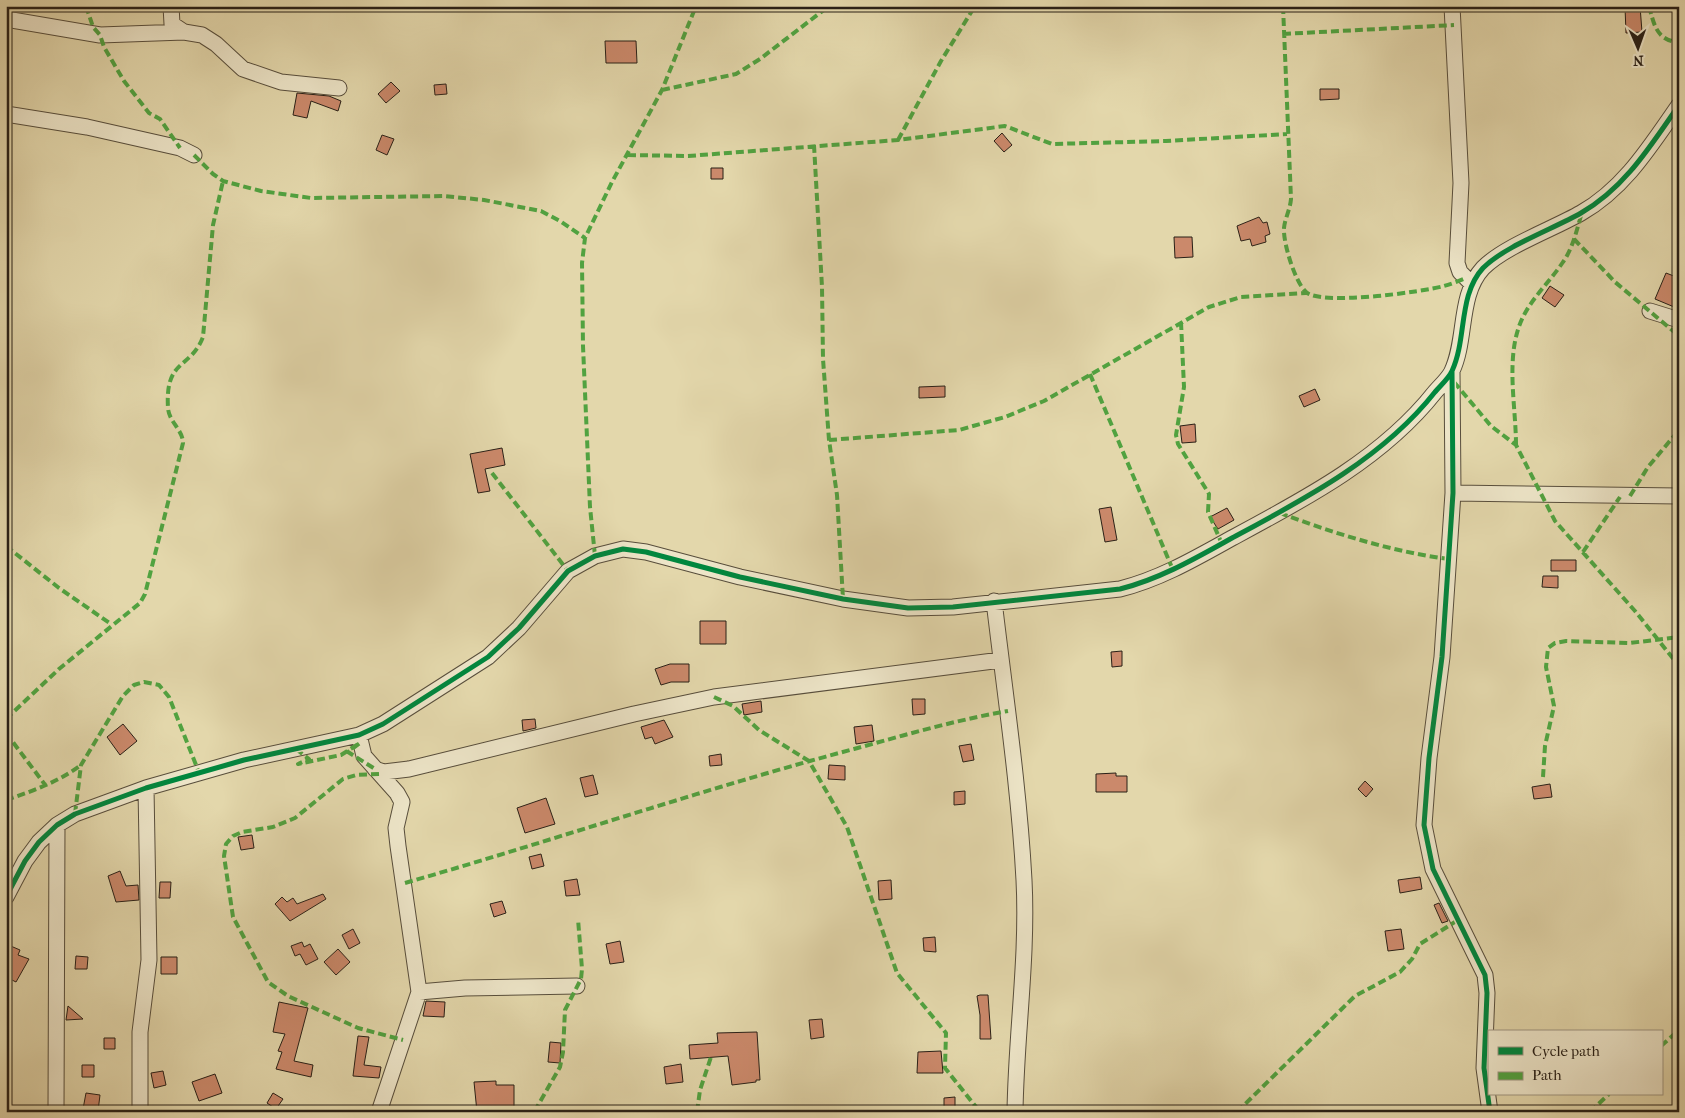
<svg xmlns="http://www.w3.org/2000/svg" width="1685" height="1118" font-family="'IM FELL French Canon',serif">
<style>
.building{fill:#cb896b;stroke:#292017}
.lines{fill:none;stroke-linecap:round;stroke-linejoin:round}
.minor-casing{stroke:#584e3c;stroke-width:17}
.minor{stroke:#ede5c8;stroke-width:15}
.quiet{stroke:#51a240;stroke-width:4;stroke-dasharray:8 4;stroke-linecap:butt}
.cycleway-casing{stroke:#ede5c8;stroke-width:8}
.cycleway{stroke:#00873e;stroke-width:5}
</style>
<rect width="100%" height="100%" fill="#e3d7ab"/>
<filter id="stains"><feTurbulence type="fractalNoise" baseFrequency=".004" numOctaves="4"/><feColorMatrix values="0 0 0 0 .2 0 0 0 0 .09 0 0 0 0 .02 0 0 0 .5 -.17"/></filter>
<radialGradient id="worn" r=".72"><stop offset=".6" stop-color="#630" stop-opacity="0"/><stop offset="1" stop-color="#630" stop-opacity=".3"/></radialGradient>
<path class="building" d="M1633,6H1640L1642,32L1626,33L1625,7Z
M605,41H636L637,63H606Z
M391,82L400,91L386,103L378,94Z
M446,84L447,94L435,95L434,85Z
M1320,89H1339V99L1320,100Z
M297,93L329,96L341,101L338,111L311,101L307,118L293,115Z
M1002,133L1012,145L1004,152L994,141Z
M382,135L394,139L387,155L376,150Z
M711,168H723V179H711Z
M1259,217L1263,223L1267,222L1270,234L1265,236L1266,242L1252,246L1250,239L1241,241L1237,226Z
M1174,237H1192L1193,257L1175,258Z
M1666,273L1679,278V309L1655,299Z
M1550,286L1564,295L1555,307L1542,298Z
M945,386V397L919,398V387Z
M1315,389L1320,400L1304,407L1299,396Z
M1195,424L1196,442L1182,443L1180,426Z
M502,448L505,465L485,469L490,491L478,493L470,454Z
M1111,507L1117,540L1105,542L1099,509Z
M1227,508L1234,520L1218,529L1210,517Z
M1551,560H1576V571H1551Z
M1543,576H1558V588L1542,587Z
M700,621H726V644H700Z
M1122,651V666L1112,667L1111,652Z
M670,664H689V682H671L661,685L655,669Z
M912,699H925V714L913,715Z
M761,701L762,712L744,715L742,704Z
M535,719L536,728L523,731L522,720Z
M664,720L673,737L655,744L652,737L645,739L641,727Z
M123,724L137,741L120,755L107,737Z
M872,725L874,741L856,744L854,727Z
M971,744L974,760L963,762L959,746Z
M721,754L722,765L710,766L709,756Z
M829,765L845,766V780L828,779Z
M1116,773V776H1127V792H1096V774Z
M593,775L598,794L585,797L580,778Z
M1365,781L1373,789L1366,797L1358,789Z
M1550,784L1552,797L1534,799L1532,787Z
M965,791V804L954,805V792Z
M546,798L555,824L525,833L517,808Z
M252,835L254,848L241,850L238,837Z
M541,854L544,866L532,869L529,857Z
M120,871L126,886L138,885L139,900L116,902L108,876Z
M1420,877L1422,889L1400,893L1398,880Z
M577,879L580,895L566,896L564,881Z
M891,880L892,899L879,900L878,881Z
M160,882H171L170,898H159Z
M323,894L326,899L290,921L275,904L282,897L287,902L293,898L297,904Z
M502,901L506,913L494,917L490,904Z
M1439,903L1448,921L1442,923L1434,905Z
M353,929L360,943L349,949L342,935Z
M1401,929L1404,949L1388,951L1385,931Z
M935,937L936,952L924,951L923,938Z
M620,941L624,962L610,964L606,944Z
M302,942L304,947L310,944L318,959L306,965L300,954L295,956L291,946Z
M6,944L20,950L18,955L29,959L16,982L6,977V968L11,959L6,957Z
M338,949L350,962L336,975L324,962Z
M76,956L88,957L87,969H75Z
M161,957H177V974H161Z
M980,995H988L991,1039H980V1015L977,996Z
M426,1001L445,1002L444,1017L423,1016Z
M279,1002L308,1008L294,1061L313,1065L311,1077L276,1069L282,1052L278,1051L285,1034L273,1032Z
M68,1006L83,1019L66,1020Z
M822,1019L824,1037L811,1039L809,1020Z
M757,1032L760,1080H756V1082L732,1085L728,1056L690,1059L689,1045L718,1043L717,1033Z
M358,1036L369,1037L364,1065L381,1067L379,1078L353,1076Z
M104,1038H115V1049H104Z
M550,1042L561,1043L560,1063L548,1062Z
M941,1051L943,1073H917L918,1052Z
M681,1064L683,1082L666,1084L664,1067Z
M82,1065H94V1077H82Z
M163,1071L166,1085L154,1088L151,1073Z
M215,1074L222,1093L199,1101L192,1082Z
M496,1081V1085H514V1112H477L474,1082Z
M86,1093L100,1095L98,1111L83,1109Z
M273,1093L283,1099L276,1109L267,1103Z
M955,1097V1111H944V1098Z"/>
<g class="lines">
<defs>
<path id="minor" d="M171,6L172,24L184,32
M1452,6L1461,183L1457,263L1460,272L1471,283
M6,19L100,35L184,32L202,35L216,44L243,69L281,82L339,88
M6,114L87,127L180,148L194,155
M1650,311L1679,320
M1452,371L1453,493L1442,657L1429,758L1424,825L1433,869L1485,975L1487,993L1484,1068L1490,1112
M1453,493L1679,496
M994,601C1005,694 1019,787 1024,880C1028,957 1016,1035 1015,1112
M359,735L364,756L397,793L402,802L396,828L398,846L419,992L379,1112
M375,769L384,772L409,769L634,714L714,697L1001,660
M6,897L25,861L39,842L57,825L75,814L146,788L244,760L359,735L383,724L488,657L519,628L568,571L595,556L623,549L646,552L740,577L843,599L908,608L953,607L1120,589C1160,579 1196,558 1232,538C1305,499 1383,458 1435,392C1441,385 1449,378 1452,371C1467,339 1458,295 1483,268C1505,246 1553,229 1581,213C1625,188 1651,145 1679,105
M419,992L465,988L577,986
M56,1112L57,825
M140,1112V1032L149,960L146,788"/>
</defs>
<use href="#minor" class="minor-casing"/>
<use href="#minor" class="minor"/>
<path class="quiet" d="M86,6L93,27L100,35L104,47L124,81L149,113L160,119L180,148
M1283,6L1291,199C1290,210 1285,218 1284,228C1283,243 1295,282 1306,292C1320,306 1422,292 1444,286C1451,284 1459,281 1466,278
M1649,6C1654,25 1657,41 1679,42
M1283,34L1454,25
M662,90L736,74L760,59L829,6
M898,140L941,61L975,6
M814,145L822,287L823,359L829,440L837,495L843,599
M194,155L213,174L223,181L261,191L311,198L444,196L484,200L541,211L560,221L585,238
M628,155L688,156L898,140L1005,126L1052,144L1166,141L1287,134
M1574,239L1615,282L1679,336
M1181,322L1184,387L1176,435L1178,444L1206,489L1209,494L1208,512L1222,544
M1090,374L1173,570
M1454,382L1491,426L1516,445L1555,521L1635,611L1679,666
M829,440L959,430L1005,417L1044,401L1209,307L1241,297L1306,293
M1516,445C1516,404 1504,353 1524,315C1534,296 1551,280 1563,262C1573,248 1577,229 1582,212
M492,473L568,571
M1630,496L1648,467L1679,430
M1280,513C1333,533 1393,552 1449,559
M6,546L59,588L111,624
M1583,552L1620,497
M595,556L590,507L583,346L582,263L585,238L612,182L662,90L696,6
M714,697L733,706L759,730L809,761L847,827L897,973L946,1033L945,1068L980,1112
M6,719L59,669L140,603L145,594L183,443C183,430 169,422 168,408C165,358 190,370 203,337L213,225L223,181
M6,733L46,786
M296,749L309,759L298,764L341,755L360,743L348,752L375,769
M379,774L356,775L343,779L295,818L273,827L242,832L233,836L226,844L224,856L233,917L268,982L288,996L358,1028L403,1040
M1543,777L1545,746L1554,706L1546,667L1548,648L1555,643L1566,641L1630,643L1679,637
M6,800C33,791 58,782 81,765
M75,814L81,765L123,696L134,685L144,682L159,685L169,697L200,775
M405,883C555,840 703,789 854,749C905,735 956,720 1008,711
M1661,1046L1679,1030
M537,1112V1107L560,1067L563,1052L565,1010L581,979L582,969L578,919
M697,1112L700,1090L711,1057
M1237,1112L1355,996L1400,972L1412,959L1420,944L1458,920
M1590,1112L1609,1094"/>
<defs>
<path id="cycleway" d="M1452,371L1453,493L1442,657L1429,758L1424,825L1433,869L1485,975L1487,993L1484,1068L1490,1112
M6,897L25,861L39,842L57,825L75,814L146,788L244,760L359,735L383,724L488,657L519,628L568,571L595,556L623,549L646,552L740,577L843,599L908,608L953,607L1120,589C1160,579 1196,558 1232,538C1305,499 1383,458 1435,392C1441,385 1449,378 1452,371C1467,339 1458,295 1483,268C1505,246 1553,229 1581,213C1625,188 1651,145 1679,105"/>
</defs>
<use href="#cycleway" class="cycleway-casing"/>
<use href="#cycleway" class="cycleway"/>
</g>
<rect width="1685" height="1118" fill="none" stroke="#e3d7ab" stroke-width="25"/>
<rect x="8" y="8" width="1670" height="1103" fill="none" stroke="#292017" stroke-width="2.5"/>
<rect x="12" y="12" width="1660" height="1093" fill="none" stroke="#292017"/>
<rect x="1488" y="1030" width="175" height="65" fill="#ede5c8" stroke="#9f9681"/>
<rect x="1498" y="1047" width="25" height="8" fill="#00873e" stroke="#9f9681"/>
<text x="1532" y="1056" font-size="15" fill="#292017">Cycle path</text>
<rect x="1498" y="1072" width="25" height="8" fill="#51a240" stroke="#9f9681"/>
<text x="1532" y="1080" font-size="15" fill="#292017">Path</text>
<g transform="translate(1638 48) rotate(178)" stroke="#ede5c8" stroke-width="4" paint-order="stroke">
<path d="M0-4L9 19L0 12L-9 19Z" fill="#292017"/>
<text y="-8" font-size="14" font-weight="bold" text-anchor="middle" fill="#292017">N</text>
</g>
<rect width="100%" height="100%" filter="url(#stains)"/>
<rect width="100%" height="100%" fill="url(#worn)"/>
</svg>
